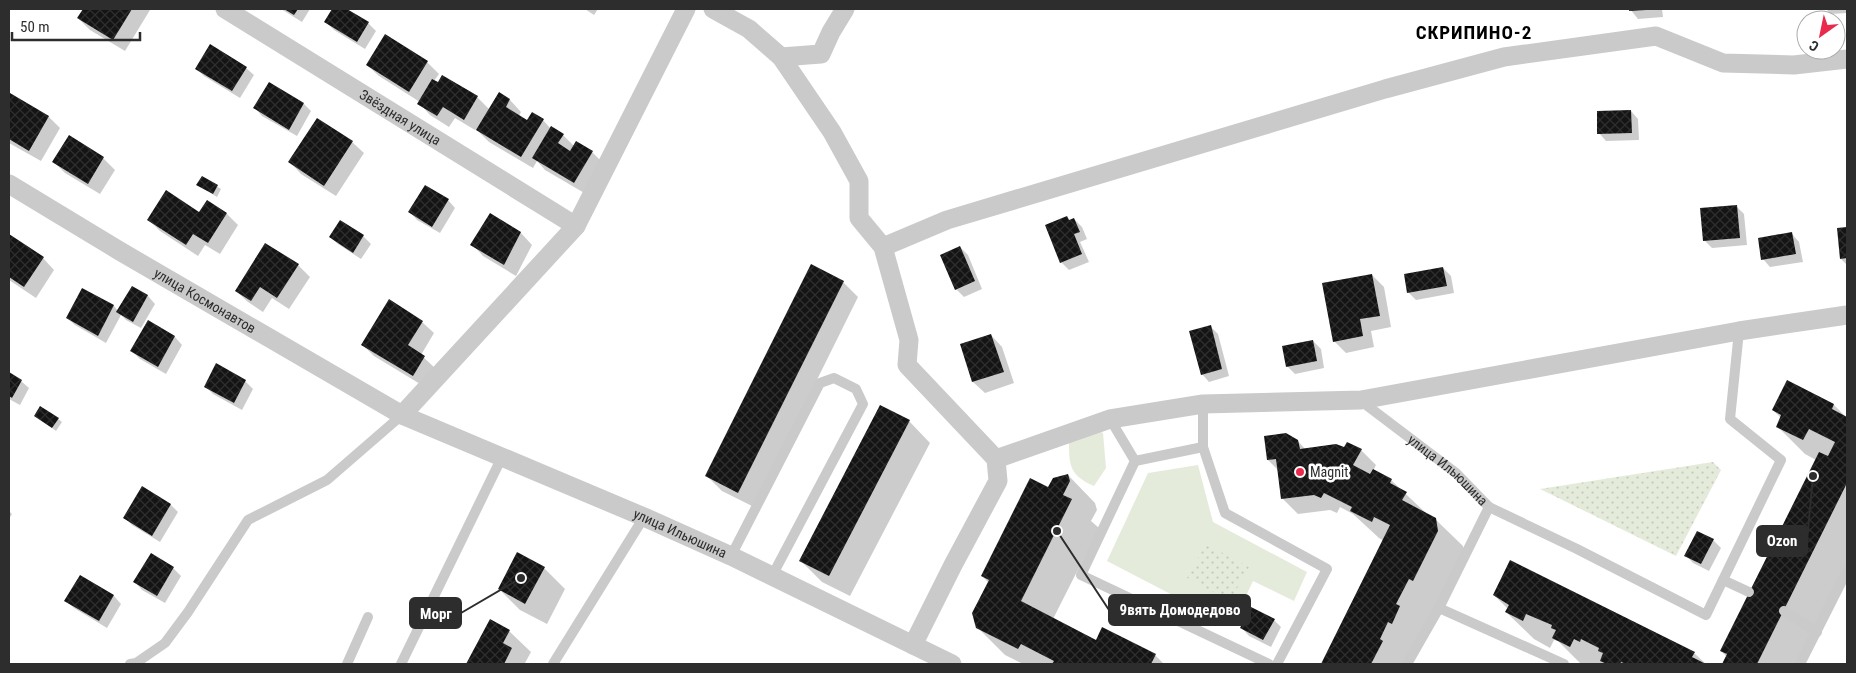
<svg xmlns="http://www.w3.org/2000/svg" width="1856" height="673" font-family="'Roboto Condensed',sans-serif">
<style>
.grass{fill:#e5ebda}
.park{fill:url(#park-dots)}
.shadow{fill:#0003}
.building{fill:url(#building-cross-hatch)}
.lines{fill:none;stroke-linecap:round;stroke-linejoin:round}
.lane{stroke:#cacaca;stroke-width:10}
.street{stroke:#cacaca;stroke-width:19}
.poi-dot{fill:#e92a4d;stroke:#fff;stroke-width:2}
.labels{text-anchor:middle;stroke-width:5;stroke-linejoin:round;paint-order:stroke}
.street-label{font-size:14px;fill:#2d2d2d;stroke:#fff}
.poi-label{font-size:14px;fill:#2d2d2d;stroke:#fff;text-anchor:start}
.district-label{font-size:19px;font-weight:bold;letter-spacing:1px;fill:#000;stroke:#fff}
.leader{fill:none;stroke:#2d2d2d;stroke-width:2}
.callout-dot{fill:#2d2d2d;stroke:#fff;stroke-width:2}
.callout{fill:#2d2d2d;stroke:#2d2d2d;stroke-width:2}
.callout-label{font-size:15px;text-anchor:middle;font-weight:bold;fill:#fff}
</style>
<defs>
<pattern id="park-dots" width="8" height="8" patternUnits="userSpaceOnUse" patternTransform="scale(1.25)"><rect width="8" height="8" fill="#e5ebda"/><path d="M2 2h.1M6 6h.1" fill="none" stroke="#c5cabb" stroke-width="1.8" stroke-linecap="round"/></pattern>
<pattern id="building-cross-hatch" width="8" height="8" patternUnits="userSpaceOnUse" patternTransform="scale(1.25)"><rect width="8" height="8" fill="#141414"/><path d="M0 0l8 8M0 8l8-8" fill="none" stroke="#2e2e2e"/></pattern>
</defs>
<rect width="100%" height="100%" fill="#fff"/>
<path class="grass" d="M1095,429L1103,433L1106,468L1094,486C1069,475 1069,465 1069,440Z
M1198,465L1213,522L1307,572L1294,601L1253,581L1232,626L1107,561L1148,473Z"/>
<path class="park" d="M1713,462L1721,470L1676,556L1540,489Z
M1206,544L1249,567L1230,601L1187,578Z"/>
<path class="shadow" d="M84,9H149L150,10L125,51L90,30L78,18Z
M281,9H310L302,22Z
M334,9H344L368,23L376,31L365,49L334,30L326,22Z
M585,9H598L594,15Z
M1630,9H1662L1663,17L1638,19Z
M1826,9H1847V13L1831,14Z
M427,62L439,74L434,81L477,97L490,110L499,94L510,100L521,112L519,116L528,121L543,120L551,129L563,135L574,146L592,152L604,164L586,194L545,170L537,161L533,168L489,142L476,129L475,130L455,118L449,127L430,115L419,103L420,102L379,76L367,65Z
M246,68L254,75L240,98L204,76L197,69Z
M269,83L304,104L311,111L297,136L262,116L255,108Z
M10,95L49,117L60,128L41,161L9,143Z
M1631,111L1638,119L1639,140L1606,141L1599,133Z
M318,119L352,142L364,153L336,196L301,174L290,162Z
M69,137L103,158L115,170L100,194L65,173L54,162Z
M202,177L221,189L217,197L198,185Z
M448,200L455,208L440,233L417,220L410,212Z
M1736,206L1744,214L1747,245L1712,248L1704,240Z
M200,214H227L238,225L220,254L205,245L198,256L160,231L148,219Z
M490,215L521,233L532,245L516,276L483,256L472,244Z
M1067,217L1070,221L1074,219L1082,227L1087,239L1080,242L1089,262L1069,270L1061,262Z
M340,221L363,236L371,244L361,259L338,244L330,237Z
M1847,228V265L1841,259L1838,229Z
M1792,234L1799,242L1803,262L1770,267L1763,259Z
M10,236L43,258L54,270L36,298L9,280Z
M960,247L968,255L982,289L964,297L956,289L942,255Z
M298,265L310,277L289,309L272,298L263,312L248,302L236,291Z
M1443,268L1451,276L1454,293L1416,300L1408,292Z
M1372,275L1384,287L1391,327L1371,331L1374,347L1346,353L1334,341Z
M843,282L858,297L754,507L722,491L707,476Z
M132,287L148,296L155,304L141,328L126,320L121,315L106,343L75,325L67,318L83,290L114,306L118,311Z
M149,322L175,337L182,345L166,374L140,359L132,351Z
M422,322L434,333L421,355L436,369L425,387L374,356L363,345Z
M1210,326L1218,334L1229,376L1209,382L1202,374Z
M991,335L1002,347L1014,383L985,393L973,382L961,345Z
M1313,341L1321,349L1324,368L1295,374L1287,366Z
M9,374L21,381L29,388L20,405L9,399Z
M245,381L253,389L242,410L213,394L205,386Z
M1787,382L1834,405L1847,418V565L1798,664H1724L1727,657L1721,651L1816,460L1805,454L1777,426L1781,418L1773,410Z
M36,416L58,419L62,422L56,431Z
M909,421L930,443L850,596L822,582L800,560Z
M1265,437L1298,441L1305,449L1361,450L1376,465L1373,471L1391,480L1428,515L1435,519L1463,546L1465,559L1408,664H1322L1384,541L1379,538L1353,514L1340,507L1337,513L1330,510L1298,514L1283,499L1279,471L1268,460Z
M1068,475L1095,503L1097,510L1091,521L1099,528L1053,619L1096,642L1103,629L1155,655L1164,664H1023L1005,655L977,627L989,583L982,576L1048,489Z
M143,488L171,505L178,512L160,542L132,525L125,518Z
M9,511L12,514L9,519Z
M1698,532L1713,540L1721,548L1709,571L1693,563L1686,555Z
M151,555L173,568L181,576L165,603L142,590L135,582Z
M544,568L565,589L547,624L520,610L499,589Z
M80,577L114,596L121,604L107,628L74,608L66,601Z
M1494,595L1694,653L1706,664H1581L1558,641L1554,640L1550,648L1534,639L1506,612L1508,609Z
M1274,620L1281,627L1271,647L1249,636L1242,628Z
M491,621L509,631L531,652L525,663L526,664H468Z"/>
<path class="building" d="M83,9H132L113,40L77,18Z
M284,9H298L294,15Z
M332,9H347L369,22L357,42L324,22Z
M1629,9H1646V10L1629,11Z
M385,34L428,61L409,92L366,65Z
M210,44L247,67L232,91L195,69Z
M442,75L478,96L464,120L443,107L437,116L417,104L432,79L438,82Z
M269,82L304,103L289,130L253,108Z
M499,92L510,99L506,107L527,120L532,112L544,119L521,157L476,130Z
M10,93L49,116L29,151L9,139Z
M1631,110L1632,133L1597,134V111Z
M317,118L353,141L324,186L288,162Z
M551,126L564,134L558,143L570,151L576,141L593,151L574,183L532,158Z
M69,135L104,157L88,184L52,162Z
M202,176L218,185L213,194L196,185Z
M425,185L449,199L432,227L408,212Z
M166,190L199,212L207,200L227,213L208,243L193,234L186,245L147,220Z
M1737,205L1740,238L1703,241L1700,208Z
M490,213L521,232L504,265L470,245Z
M1067,216L1069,220L1074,218L1080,232L1074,234L1082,254L1060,263L1045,225Z
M340,220L364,235L353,253L329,237Z
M1847,227V258L1840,259L1837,228Z
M1792,232L1796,254L1761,260L1758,238Z
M9,234L44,257L24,287L9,277Z
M265,243L299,264L277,298L260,287L251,301L235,291Z
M960,246L975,281L955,290L940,255Z
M811,264L844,281L738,493L705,476Z
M1443,267L1447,286L1407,293L1404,274Z
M1372,274L1380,316L1360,319L1363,336L1333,342L1322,283Z
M132,286L148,295L133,322L116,312Z
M82,288L114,305L98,336L66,318Z
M389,299L423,321L408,345L425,356L413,376L361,345Z
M148,320L175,336L158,367L130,351Z
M1211,325L1222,369L1201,375L1189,331Z
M991,334L1004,372L972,382L960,344Z
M1313,340L1317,361L1286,367L1282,346Z
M216,363L246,380L234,403L204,387Z
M9,372L22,380L12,398L9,396Z
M1787,380L1834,404L1832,409L1847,417V483L1757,664H1722L1727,654L1720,651L1819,452L1828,456L1835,442L1809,429L1803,440L1776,427L1781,415L1772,410Z
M880,405L910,420L829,576L799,561Z
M40,406L59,418L52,428L34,416Z
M1286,433L1298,440L1300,449L1336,444L1344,447L1347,442L1362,449L1353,465L1370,474L1373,469L1392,479L1390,483L1407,492L1402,500L1436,518L1438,531L1413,581L1409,579L1396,604L1400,606L1392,624L1388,622L1380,639L1383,641L1371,664H1321L1390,525L1374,517L1372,522L1350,511L1352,507L1324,493L1321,498L1314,495L1281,499L1276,459L1267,460L1264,436Z
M1068,474L1070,481L1063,495L1072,499L1021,601L1096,640L1102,627L1156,654L1151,664H1052L1054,661L1021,644L1018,649L976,628L972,613L989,580L981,576L1030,478L1048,487L1053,478Z
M142,486L171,504L152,536L123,518Z
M1697,531L1714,539L1701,564L1684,556Z
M517,552L545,567L525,604L498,589Z
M151,553L174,567L157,596L133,582Z
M1510,560L1695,652L1692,657L1706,664H1631L1628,663L1626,664L1621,662L1620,664H1607L1600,661L1603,653L1598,651L1599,648L1581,639L1580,642L1574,639L1570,647L1552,638L1556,630L1551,628L1552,625L1526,614L1523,621L1505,612L1509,605L1493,595Z
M80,575L114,595L99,621L64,601Z
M1251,607L1275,619L1263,640L1240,628Z
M490,619L510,630L503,643L512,648L504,664H466Z"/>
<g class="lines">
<g class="lane">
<path id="s1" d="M1361,401L1456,473L1489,507L1439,608L1407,664"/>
<path d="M1203,404V447L1225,513L1327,569L1277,664"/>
<path d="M1110,419L1135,461L1081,575L1269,664"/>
<path d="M1135,461L1203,447"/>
<path d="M1489,507L1577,549L1706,615L1781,460L1730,419L1739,331"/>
<path d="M731,556L820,383L834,378L856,389L863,404L772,576"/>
<path d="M1723,580L1749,592"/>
<path d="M1439,608L1564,664"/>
<path d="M1784,611L1817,632"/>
<path d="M130,664L136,663L165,643L188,612L248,520L327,480L402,415"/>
<path d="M347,664L368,617"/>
<path d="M401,664L502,457"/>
<path d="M553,664L644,517"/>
<path d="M1800,664L1847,571"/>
</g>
<g class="street">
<path id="s2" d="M225,9L576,226"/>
<path d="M713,9L749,29L781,57L832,132L859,181V218L883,247L909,340L907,365L996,459L998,481L953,565L913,645"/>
<path d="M781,57L821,54L831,32L845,9"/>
<path id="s3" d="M9,184L118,250L402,415L644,517L731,556L952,664"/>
<path d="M883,247L947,220L1385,89L1504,57L1656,36L1723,63L1794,65L1847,59"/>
<path d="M402,415L576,226L686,9"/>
<path d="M996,459L1110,419L1203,404L1361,400L1739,331L1847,315"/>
</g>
</g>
<circle class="poi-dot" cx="1300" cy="472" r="5"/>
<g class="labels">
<g class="street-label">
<text dy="5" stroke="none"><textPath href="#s2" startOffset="206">Звёздная улица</textPath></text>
<text dy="5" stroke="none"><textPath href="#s3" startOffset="228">улица Космонавтов</textPath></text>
<text dy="5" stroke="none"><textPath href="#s1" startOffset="111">улица Ильюшина</textPath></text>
<text dy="5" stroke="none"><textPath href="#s3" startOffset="758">улица Ильюшина</textPath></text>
</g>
<g class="poi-label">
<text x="1310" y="477">Magnit</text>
</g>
<g class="district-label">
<text x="1474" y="39">СКРИПИНО-2</text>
</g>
</g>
<path class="leader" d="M1813 476L1807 541M1057 531L1109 610M521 578L461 613"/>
<g class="callout-dot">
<circle cx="1813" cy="476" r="5"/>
<circle cx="1057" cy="531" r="5"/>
<circle cx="521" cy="578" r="5"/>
</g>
<g class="callout">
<rect x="1757" y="526" width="50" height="30" rx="5"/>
<rect x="1109" y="595" width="141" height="30" rx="5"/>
<rect x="410" y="598" width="51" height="30" rx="5"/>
</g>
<g class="callout-label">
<text x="1782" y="546">Ozon</text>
<text x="1180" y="615">9вять Домодедово</text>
<text x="436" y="619">Морг</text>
</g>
<rect width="1856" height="673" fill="none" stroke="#2d2d2d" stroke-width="20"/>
<g transform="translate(1821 35) rotate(213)"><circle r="24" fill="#ffffff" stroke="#ababab"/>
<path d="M0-4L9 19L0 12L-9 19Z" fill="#e92a4d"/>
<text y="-8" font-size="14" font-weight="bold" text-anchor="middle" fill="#2d2d2d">С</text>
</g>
<path d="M12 32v8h128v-8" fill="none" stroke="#2d2d2d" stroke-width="2.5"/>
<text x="20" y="32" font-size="15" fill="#2d2d2d" stroke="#ffffff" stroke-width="4" paint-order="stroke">50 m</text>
</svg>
